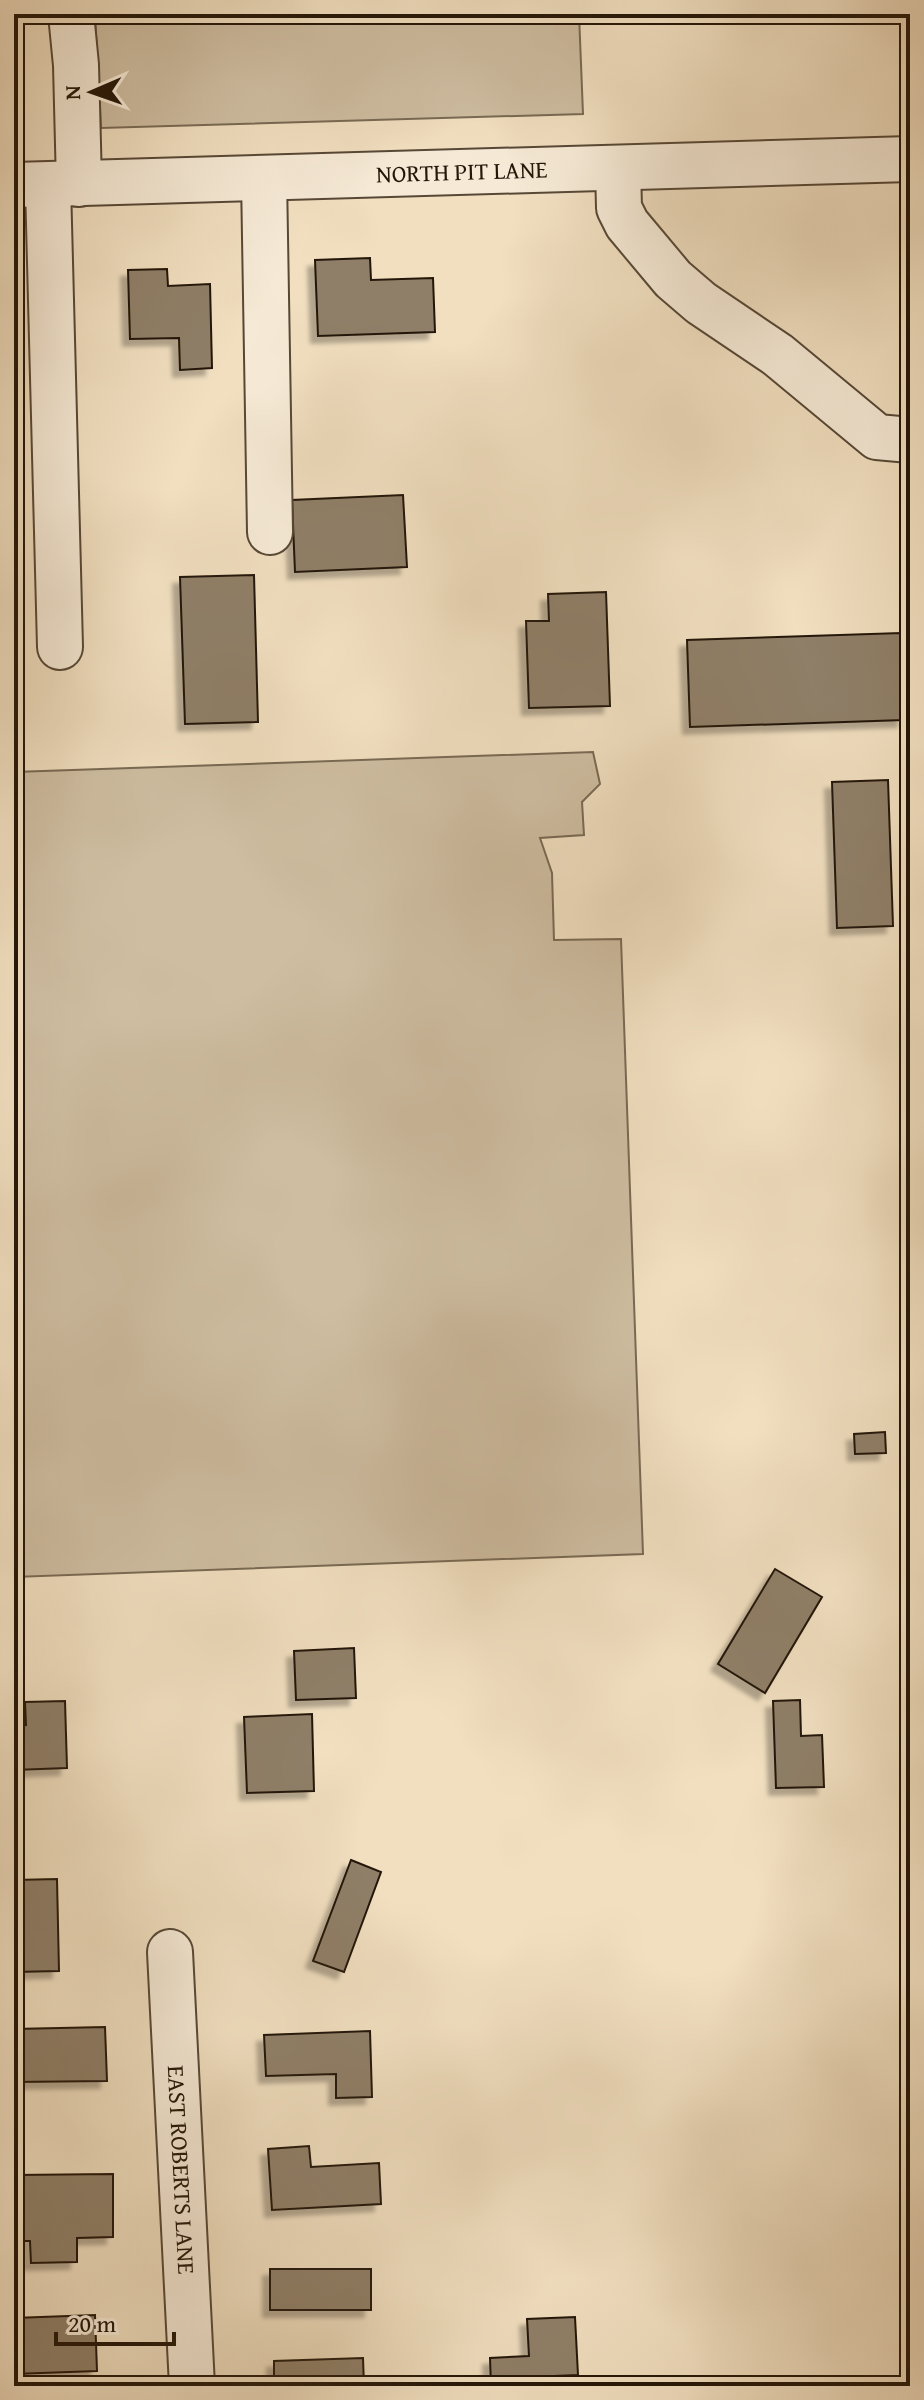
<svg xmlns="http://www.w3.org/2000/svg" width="924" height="2400" font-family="'Gentium Book Plus',serif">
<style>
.green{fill:#cebda1;stroke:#796a54;stroke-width:2}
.building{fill:#8f7f68;stroke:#241608;stroke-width:2;filter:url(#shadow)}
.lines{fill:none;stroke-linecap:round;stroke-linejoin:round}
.minor-casing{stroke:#574836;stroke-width:48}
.minor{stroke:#f6ead6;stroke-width:44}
.labels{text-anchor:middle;stroke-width:6;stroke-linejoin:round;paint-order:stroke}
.street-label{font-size:24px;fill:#241608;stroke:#f6ead6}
</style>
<defs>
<filter id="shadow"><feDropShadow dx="-7" dy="7" stdDeviation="2" flood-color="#0004"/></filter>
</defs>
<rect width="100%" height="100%" fill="#f1dfc0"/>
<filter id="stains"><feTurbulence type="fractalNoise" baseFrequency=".0025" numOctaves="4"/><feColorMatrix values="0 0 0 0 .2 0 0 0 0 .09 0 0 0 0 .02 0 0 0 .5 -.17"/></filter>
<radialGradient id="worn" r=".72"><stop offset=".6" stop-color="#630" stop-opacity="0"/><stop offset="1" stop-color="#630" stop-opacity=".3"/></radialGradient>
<path class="green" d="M95,14H579L583,114L101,128Z
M593,752L600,784L582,802L584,835L540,838L552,873L554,940L621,939L643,1554L14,1577V772Z"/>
<path class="building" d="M370,258L371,280L433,278L435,332L318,336L315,260Z
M167,269L168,286L210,284L212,368L180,370L179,338L130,339L128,270Z
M403,495L407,567L295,572L292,500Z
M254,575L258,722L185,724L180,577Z
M606,592L610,706L529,708L526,621H549L548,594Z
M901,633L904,720L690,727L687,640Z
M888,780L893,926L837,928L832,782Z
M885,1432L886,1453L855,1454L854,1434Z
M775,1569L822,1597L765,1693L718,1664Z
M354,1648L356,1698L296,1700L294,1651Z
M800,1700L801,1736L822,1735L824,1787L776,1788L773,1701Z
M65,1701L67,1768L14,1770V1726L26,1725L25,1702Z
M312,1714L314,1791L247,1793L244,1717Z
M351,1860L381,1872L344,1972L313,1961Z
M57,1879L59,1971L14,1972V1880Z
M105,2027L107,2081L14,2082V2029Z
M370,2031L372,2097L336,2098V2074L266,2076L264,2035Z
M309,2146L311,2167L379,2163L381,2204L272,2210L268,2149Z
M113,2174V2237L77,2238V2262L31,2263L30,2241H14V2175Z
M270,2269H371V2310H270Z
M95,2315L97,2371L14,2374V2318Z
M575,2317L578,2375L531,2377L532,2386H491L490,2358L529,2356L527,2319Z
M363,2358L364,2386H274V2361Z"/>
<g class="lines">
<defs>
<g id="minor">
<path d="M71,14L76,65L79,184"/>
<path d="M618,168L619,208L627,224L673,279L701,303L778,355L877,437L910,440"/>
<path d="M264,178L270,532"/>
<path id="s1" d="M14,185L910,159"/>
<path d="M48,185L60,647"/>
<path id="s2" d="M170,1952L192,2386"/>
</g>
</defs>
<use href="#minor" class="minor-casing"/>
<use href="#minor" class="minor"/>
</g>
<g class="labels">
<g class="street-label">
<text dy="8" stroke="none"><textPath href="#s1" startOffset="448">NORTH PIT LANE</textPath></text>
<text dy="8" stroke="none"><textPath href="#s2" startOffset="218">EAST ROBERTS LANE</textPath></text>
</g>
</g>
<rect width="924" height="2400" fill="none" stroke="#f1dfc0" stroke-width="48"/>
<rect x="16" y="16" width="892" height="2368" fill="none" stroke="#241608" stroke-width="4"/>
<rect x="24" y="24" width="876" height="2352" fill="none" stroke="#241608" stroke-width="2"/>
<g transform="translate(92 92) rotate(268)" stroke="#f6ead6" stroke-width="6" paint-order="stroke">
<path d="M0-6L14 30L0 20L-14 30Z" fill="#241608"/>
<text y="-12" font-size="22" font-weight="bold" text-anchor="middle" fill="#241608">N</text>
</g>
<path d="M56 2332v12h118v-12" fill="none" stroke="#241608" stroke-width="4"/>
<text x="68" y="2332" font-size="24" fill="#241608" stroke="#f6ead6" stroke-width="6" paint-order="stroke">20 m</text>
<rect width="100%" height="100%" filter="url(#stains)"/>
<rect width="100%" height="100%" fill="url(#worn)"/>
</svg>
